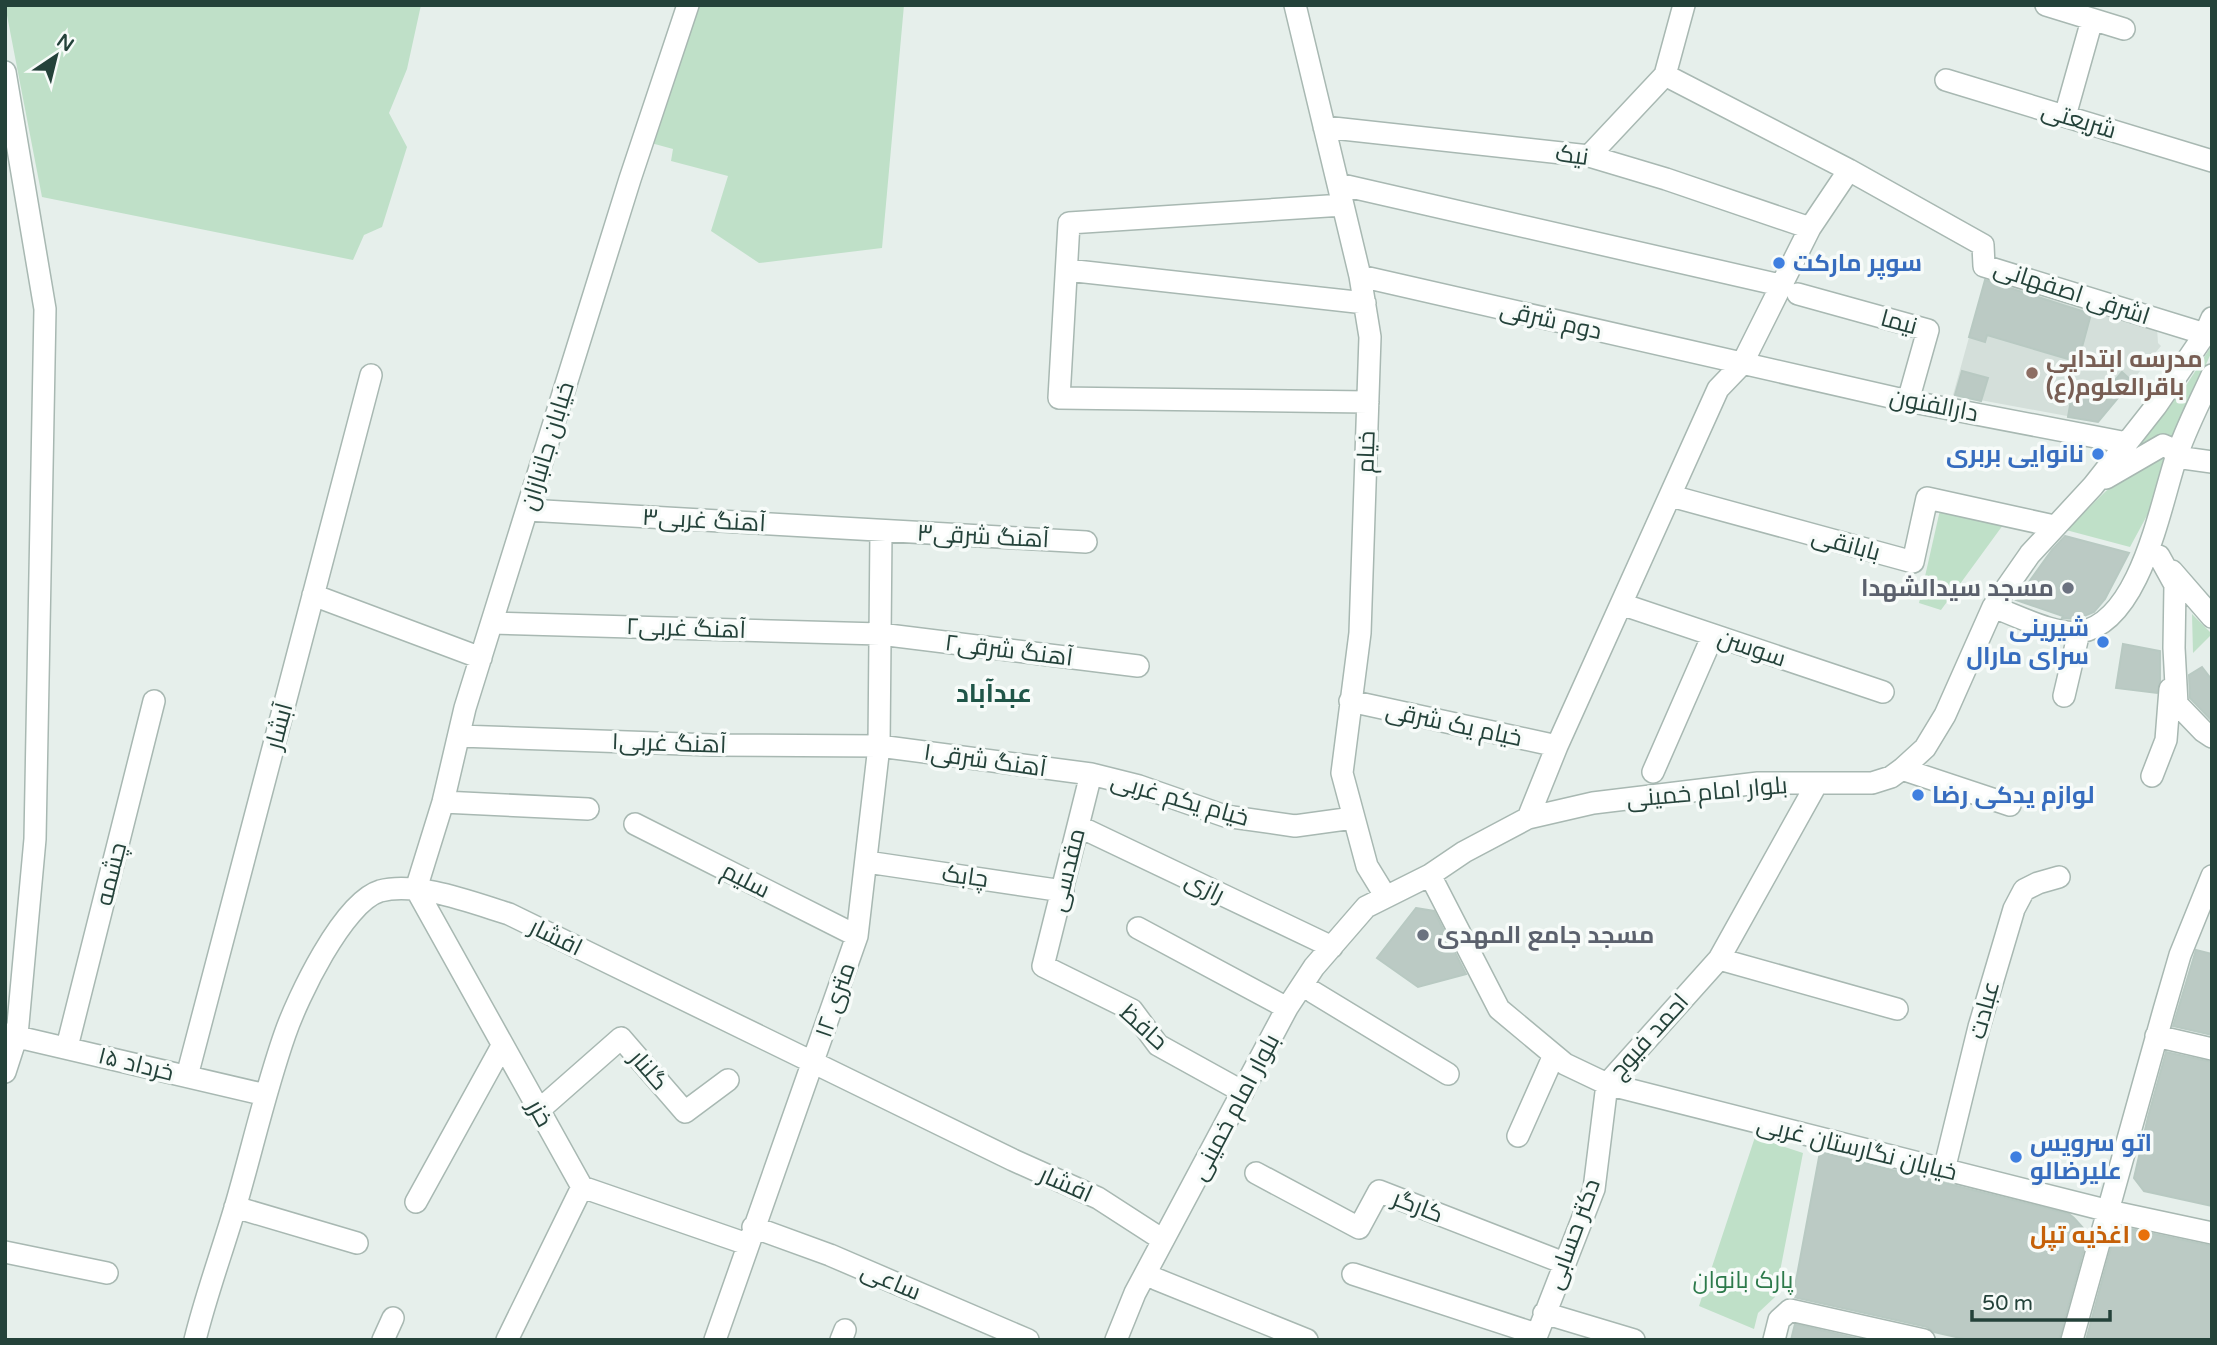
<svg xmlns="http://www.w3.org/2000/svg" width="2217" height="1345" font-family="'Varela Round',Cairo,sans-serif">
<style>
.built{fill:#d4dfda}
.green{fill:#bfe0c8}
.building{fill:#bbcac4;stroke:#b8c9c2;stroke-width:2}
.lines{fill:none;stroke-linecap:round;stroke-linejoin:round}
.minor-casing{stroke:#a8b8b2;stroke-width:24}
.minor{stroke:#fff;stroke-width:21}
.shop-dot{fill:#3f7fe0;stroke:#f7fbf9;stroke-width:2.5}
.education-dot{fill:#8d6e63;stroke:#f7fbf9;stroke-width:2.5}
.worship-dot{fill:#6b7280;stroke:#f7fbf9;stroke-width:2.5}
.food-dot{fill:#e8710a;stroke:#f7fbf9;stroke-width:2.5}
.labels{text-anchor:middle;stroke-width:7;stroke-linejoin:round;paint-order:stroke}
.street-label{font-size:24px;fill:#24423a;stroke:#f7fbf9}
.shop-label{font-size:24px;font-weight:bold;fill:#366cbe;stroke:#f7fbf9;text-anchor:start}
.education-label{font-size:24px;font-weight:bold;fill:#785e54;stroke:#f7fbf9;text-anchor:start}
.worship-label{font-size:24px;font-weight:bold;fill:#5b616d;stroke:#f7fbf9;text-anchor:end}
.food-label{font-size:24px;font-weight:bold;fill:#c56008;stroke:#f7fbf9;text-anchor:end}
.park-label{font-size:24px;fill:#2d7a4b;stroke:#f7fbf9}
.neighbourhood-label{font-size:26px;font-weight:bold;fill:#1f5548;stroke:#f7fbf9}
</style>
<rect width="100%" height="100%" fill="#e6efeb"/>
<path class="built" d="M1986,276L2157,328L2158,343L2161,346L2100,419L2094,421L1953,395Z"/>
<path class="green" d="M5,5H421L407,69L389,113L407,147L382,227L364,235L353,260L42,197Z
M695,5H904L882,248L759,263L711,231L728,176L671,161L673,149L651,143Z
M2212,345V351L2172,441L2130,456L2187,384Z
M2158,453L2167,457L2150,510L2130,547L2066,530L2106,491Z
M1940,510L2003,525L1941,610L1919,603Z
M2192,614L2212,634L2193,653Z
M1755,1137L1803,1153L1775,1297L1758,1313L1754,1329L1699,1306Z"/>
<path class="building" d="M1985,280L2091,314L2078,362L1987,335L1985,342L1969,337Z
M1962,371L1988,378L1981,401L1955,395Z
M2122,372L2132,381L2098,422L2068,417L2072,394L2099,399Z
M2065,536L2129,553L2105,599L2094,612L2077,619L2062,618L2063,616L2016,600L2052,550Z
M2123,644L2160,651V681L2157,693L2116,688Z
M2202,667L2212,680V721L2190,698L2189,675Z
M1416,908L1434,911L1466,974L1418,987L1377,958Z
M2196,950L2212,954V1035L2173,1026Z
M2166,1052L2212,1062V1206L2144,1191L2134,1178L2148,1117Z
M1820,1152L2069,1214L2074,1218L2084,1229L2087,1238L2059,1340H1969L1934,1332L1927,1327L1793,1297Z
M2121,1227L2212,1246V1340H2086L2116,1229Z
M1795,1324L1863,1340H1791Z"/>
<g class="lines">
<defs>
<path id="minor" d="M1295,5L1360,276L1370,337L1360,633L1342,773L1367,866L1386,897
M2046,5L2124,29
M5,72L45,309L35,839L17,1035L5,1072
M1665,75L1849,170L1983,245L1984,266L2205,334
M1946,80L2212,161
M2065,116L2092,20
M1324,127L1589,156L1666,179L1810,228
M1589,156L1665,75L1684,5
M1338,184L1780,285
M1343,205L1069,223L1059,398L1368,402
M1067,270L1365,303
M1360,276L1908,401L2127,443
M1798,294L1928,330L1908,401
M2176,457L2212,462
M2106,478L2163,445L2172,449L2176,457
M1671,496L1913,562L1927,498L2054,526
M527,510L1086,542
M2159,556L2175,585L2174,648L2177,704L2203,731L2212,737
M2172,571L2212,617
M313,595L481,658
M1621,604L1883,692
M1993,607C2016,615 2056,636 2080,632C2140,622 2160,506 2176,458C2185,430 2200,402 2212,375
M492,623L880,634L1138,666
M2064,696L2079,632
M1350,701L1557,746
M459,736L712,745L879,746L1091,774L1139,786L1225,816L1295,826L1353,818
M1902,769L2010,805
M1653,772L1713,635
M1091,774L1043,966L1132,1010L1158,1045L1243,1092
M2152,776L2166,740L2170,689
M443,802L588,809
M1528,818L1557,746L1718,389L1742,364L1810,228L1849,170
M635,824L857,936
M1078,826L1332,947
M867,862L1063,891
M1430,875L1499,1009L1565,1064L1607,1084L2109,1211L2212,1233
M416,889L443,802L465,708L630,179L688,5
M416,889L582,1187L507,1340
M1138,928L1287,1008
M1719,959L1897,1009
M1313,992L1448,1074
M5,1034L266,1095
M2156,1036L2212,1049
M67,1047L154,701
M187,1076L371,375
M1607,1084L1719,959L1816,785
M538,1111L621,1038L685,1112L728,1080
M1518,1136L1554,1055
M1944,1170L1979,1027L2014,909L2024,890L2038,883L2059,877
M1256,1173L1359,1228L1379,1191L1564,1263
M582,1187L747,1244
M416,1202L502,1046
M235,1207L357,1243
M753,1227L830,1255L1028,1340
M5,1252L107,1273
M1353,1274L1536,1334
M1156,1279L1307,1340
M1544,1313L1634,1340
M195,1340C206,1295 222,1252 235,1208C252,1150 265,1091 285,1034C297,999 343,902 380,891C417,881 473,903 509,914L1013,1160L1098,1198L1163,1240
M383,1340L393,1318
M715,1340L857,936L879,746L881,531
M841,1340L845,1330
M1116,1340L1135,1293L1287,1008L1314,967L1366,907L1430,875L1464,852L1528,818L1593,803L1758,783H1872L1891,777L1902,769L1925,748L1945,715L1993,607L2030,554L2093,486L2156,406L2205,334L2212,318
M1535,1340L1594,1189L1607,1084
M1774,1340L1779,1320L1790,1310L1924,1340
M2072,1340L2164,1010L2180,955L2212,876"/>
</defs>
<use href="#minor" class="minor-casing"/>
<use href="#minor" class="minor"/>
</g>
<g class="shop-dot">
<circle cx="1779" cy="263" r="7"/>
<circle cx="2098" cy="454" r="7"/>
<circle cx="2103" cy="642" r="7"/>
<circle cx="1918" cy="795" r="7"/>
<circle cx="2016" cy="1157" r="7"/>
</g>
<circle class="education-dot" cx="2032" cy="373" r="7"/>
<g class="worship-dot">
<circle cx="2068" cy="588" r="7"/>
<circle cx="1423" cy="935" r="7"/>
</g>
<circle class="food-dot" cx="2144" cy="1235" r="7"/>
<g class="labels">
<g class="street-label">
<text transform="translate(2079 120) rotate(17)" y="8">شریعتی</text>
<text transform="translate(1572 155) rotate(8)" y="8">نیک</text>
<text transform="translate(2072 292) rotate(18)" y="8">اشرفی اصفهانی</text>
<text transform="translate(1551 320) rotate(13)" y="8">دوم شرقی</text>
<text transform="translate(1899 322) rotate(15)" y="8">نیما</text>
<text transform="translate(1934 405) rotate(11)" y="8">دارالفنون</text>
<text transform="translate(547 446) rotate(-73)" y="8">خیابان جانبازان</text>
<text transform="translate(1366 452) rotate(-88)" y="8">خیام</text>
<text transform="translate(704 520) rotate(3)" y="8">آهنگ غربی۳</text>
<text transform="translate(983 536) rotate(3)" y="8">آهنگ شرقی۳</text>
<text transform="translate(1846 544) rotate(15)" y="8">بابانقی</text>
<text transform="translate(686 628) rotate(2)" y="8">آهنگ غربی۲</text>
<text transform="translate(1752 648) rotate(19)" y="8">سوسن</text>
<text transform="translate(1009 650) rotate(7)" y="8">آهنگ شرقی۲</text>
<text transform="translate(1454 724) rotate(12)" y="8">خیام یک شرقی</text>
<text transform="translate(279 726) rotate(-75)" y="8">آبشار</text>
<text transform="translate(669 743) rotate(2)" y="8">آهنگ غربی۱</text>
<text transform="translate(985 760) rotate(8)" y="8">آهنگ شرقی۱</text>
<text transform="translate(1707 792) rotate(-5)" y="8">بلوار امام خمینی</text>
<text transform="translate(1180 799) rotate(16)" y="8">خیام یکم غربی</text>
<text transform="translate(1067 870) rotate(-76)" y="8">مقدسی</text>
<text transform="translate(111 874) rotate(-76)" y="8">چشمه</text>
<text transform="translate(965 876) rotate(8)" y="8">چابک</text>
<text transform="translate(746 880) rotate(27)" y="8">سلیم</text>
<text transform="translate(1205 887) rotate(26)" y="8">رازی</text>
<text transform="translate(556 937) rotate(26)" y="8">افشار</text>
<text transform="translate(835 1000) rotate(-71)" y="8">۱۲ متری</text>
<text transform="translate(1984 1010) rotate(-75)" y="8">عبادت</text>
<text transform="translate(1144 1027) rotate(42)" y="8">حافظ</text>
<text transform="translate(1649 1036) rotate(-48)" y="8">احمد فیوج</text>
<text transform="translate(136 1064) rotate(14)" y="8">۱۵ خرداد</text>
<text transform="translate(649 1070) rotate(49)" y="8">گلنار</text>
<text transform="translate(1235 1107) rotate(-62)" y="8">بلوار امام خمینی</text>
<text transform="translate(540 1113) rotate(61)" y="8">خزر</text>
<text transform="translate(1857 1148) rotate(14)" y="8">خیابان نگارستان غربی</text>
<text transform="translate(1066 1184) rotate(24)" y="8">افشار</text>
<text transform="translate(1418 1206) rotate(21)" y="8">کارگر</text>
<text transform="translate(1573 1234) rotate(-70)" y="8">دکتر حسابی</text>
<text transform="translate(891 1281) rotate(23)" y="8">ساعی</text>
</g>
<g class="shop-label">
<text x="1793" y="271">سوپر مارکت</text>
<text x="2084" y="462" text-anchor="end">نانوایی بربری</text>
<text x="2089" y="636" text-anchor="end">شیرینی<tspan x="2089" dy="28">سرای مارال</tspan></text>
<text x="1932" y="803">لوازم یدکی رضا</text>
<text x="2030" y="1151">اتو سرویس<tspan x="2030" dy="28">علیرضالو</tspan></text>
</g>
<g class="education-label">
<text x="2046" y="367">مدرسه ابتدایی<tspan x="2046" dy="28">باقرالعلوم(ع)</tspan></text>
</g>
<g class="worship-label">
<text x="2054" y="596">مسجد سیدالشهدا</text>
<text x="1437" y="943" text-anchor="start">مسجد جامع المهدی</text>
</g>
<g class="food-label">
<text x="2130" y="1243">اغذیه تپل</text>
</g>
<g class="park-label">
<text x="1743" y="1288">پارک بانوان</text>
</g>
<g class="neighbourhood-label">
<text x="994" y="702">عبدآباد</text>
</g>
</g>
<rect width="2217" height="1345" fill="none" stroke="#24423a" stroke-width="14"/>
<g transform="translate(56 56) rotate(35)" stroke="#f7fbf9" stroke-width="5" paint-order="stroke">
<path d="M0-5L12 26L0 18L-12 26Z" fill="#24423a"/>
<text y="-10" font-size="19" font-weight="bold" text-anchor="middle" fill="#24423a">N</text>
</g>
<path d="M1972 1310v10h138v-10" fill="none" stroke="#24423a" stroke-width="3.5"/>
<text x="1982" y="1310" font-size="21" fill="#24423a" stroke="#f7fbf9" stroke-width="5" paint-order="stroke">50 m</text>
</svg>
